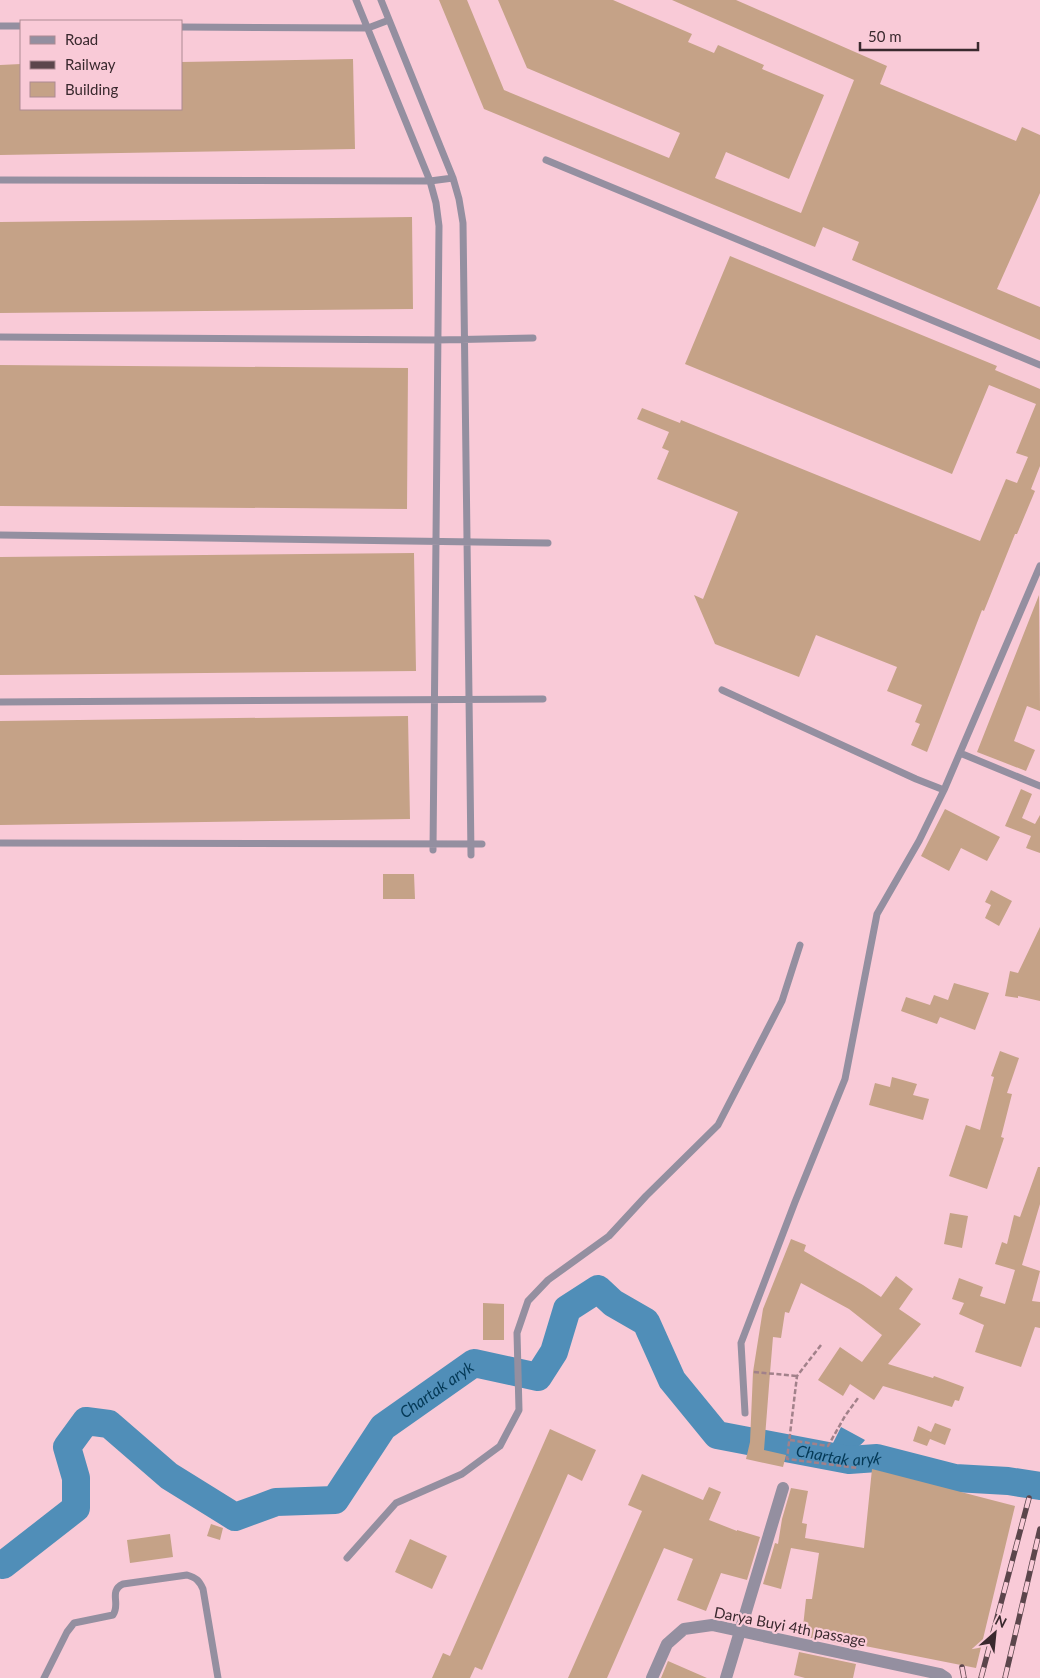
<svg xmlns="http://www.w3.org/2000/svg" width="1040" height="1678" font-family="Lato,sans-serif">
<style>
.water{fill:#508eb8}
.lines{fill:none;stroke-linecap:round;stroke-linejoin:round}
.river{stroke:#508eb8;stroke-width:28}
.building{fill:#c5a287}
.path{stroke:#a2818a;stroke-width:2.5;stroke-dasharray:5 2.5;stroke-linecap:butt}
.service{stroke:#948fa0;stroke-width:7}
.minor{stroke:#948fa0;stroke-width:12}
.rail-casing{stroke:#5c464c;stroke-width:5.5}
.rail{stroke:#f9cad7;stroke-width:4;stroke-dasharray:11;stroke-linecap:butt}
.labels{text-anchor:middle;stroke-width:4.5;stroke-linejoin:round;paint-order:stroke}
.street-label{font-size:15px;fill:#3a292e;stroke:#f9cad7}
.water-label{font-size:16px;font-style:italic;fill:#043956;stroke:#f9cad7}
</style>
<rect width="100%" height="100%" fill="#f9cad7"/>
<path class="water" d="M841,1427L865,1440C857,1452 844,1449 831,1447Z"/>
<g class="lines">
<path class="river" id="s1" d="M0,1564L3,1565L76,1508V1478L67,1447L86,1421L109,1424L169,1476L235,1517L276,1502L335,1500L383,1427L474,1363L538,1377L554,1352L567,1309L598,1289L613,1303L646,1322L672,1380L717,1435L849,1460L877,1458L955,1478L1008,1481L1040,1486"/>
</g>
<path class="building" d="M439,0H467L504,90L669,158L680,133L527,68L498,0H613L692,34L688,42L714,53L718,45L764,65L762,69L824,95L789,179L726,152L715,178L801,213L854,80L672,0H736L887,66L880,84L1016,141L1022,127L1040,135V193L997,289L1040,307V340L852,260L859,242L823,227L815,247L484,109Z
M353,59L355,149L0,155V65L21,64V109H181V62Z
M412,217L413,309L0,313V222Z
M730,256L997,366L995,370L1040,389V466L1031,489L1035,491L1017,534H1015L984,611L982,610L927,752L911,745L920,724L915,722L922,705L887,691L897,667L816,635L799,677L715,644L694,595L703,599L738,512L657,479L669,451L662,448L669,432L637,419L642,408L680,423L681,420L980,541L1006,479L1017,483L1028,457L1016,453L1036,404L989,385L952,474L685,364Z
M0,365L408,368L407,509L0,506Z
M414,553L416,671L0,675V557Z
M1039,595L1040,711L1027,706L1014,741L1035,750L1026,771L977,752Z
M408,716L410,819L0,825V721Z
M1021,789L1032,794L1022,818L1035,824L1040,815V853L1026,848L1031,836L1005,826Z
M945,809L1000,837L987,861L961,848L949,871L921,856Z
M383,874H414L415,899H383Z
M991,890L1012,901L999,926L985,918L991,905L985,902Z
M1040,927V1001L1018,996V998L1005,996L1010,971L1018,973Z
M954,983L989,993L975,1030L940,1017L937,1024L901,1011L906,997L930,1005L934,995L948,1000Z
M1000,1051L1019,1058L1007,1093L1012,1094L1001,1137L1004,1138L987,1189L949,1176L966,1125L980,1130L994,1077L991,1076Z
M892,1077L917,1084L913,1095L929,1099L923,1120L869,1105L875,1083L890,1087Z
M1038,1167H1040V1204L1022,1265L1040,1271L1032,1301L1040,1302V1328L1035,1327L1021,1367L975,1352L984,1325L959,1314L964,1303L952,1299L959,1278L983,1287L980,1296L1005,1304L1015,1270L995,1264L1002,1242L1007,1244L1014,1215L1020,1217Z
M950,1213L968,1216L962,1248L944,1244Z
M791,1239L806,1245L804,1251L863,1285L881,1297L896,1276L913,1289L899,1309L921,1324L888,1364L933,1378L934,1376L964,1387L959,1401L955,1400L952,1407L883,1386L874,1400L850,1384L843,1396L818,1380L840,1347L862,1362L882,1335L849,1309L801,1283L789,1313L785,1312L781,1338L773,1337L770,1373L764,1450L786,1455L783,1467L746,1459L750,1442L753,1372L763,1309Z
M483,1303L504,1304V1340H483Z
M935,1423L951,1429L945,1445L930,1439L927,1446L913,1441L918,1426L931,1432Z
M550,1429L596,1450L582,1481L568,1474L482,1670L475,1667L470,1678H432L443,1653L450,1656Z
M872,1469L1015,1506L976,1668L860,1645V1648L802,1636L806,1599H812L819,1553L791,1548L781,1589L763,1584L775,1543L778,1544L782,1519L791,1488L808,1491L802,1523L807,1524L805,1538L864,1548Z
M642,1474L703,1500L709,1487L721,1492L709,1520L737,1531V1530L760,1537L747,1580L721,1573L706,1611L677,1600L693,1559L664,1548L607,1678H568L642,1511L628,1505Z
M211,1524L223,1528L220,1540L207,1536Z
M170,1534L173,1557L130,1563L127,1540Z
M410,1539L447,1556L432,1589L395,1572Z
M799,1652L856,1664L853,1678H805L794,1675Z
M668,1661L707,1678H661Z"/>
<g class="lines">
<path class="path" d="M821,1345L797,1376L787,1459L858,1468
M754,1372L797,1376
M790,1440L828,1446L845,1416L858,1398"/>
<path class="service" d="M356,0L430,181L436,203L439,226L433,850
M381,0L453,178L459,199L463,223L471,855
M0,26H21
M181,27L368,28L389,20
M546,160L1040,365
M0,180L430,181L453,178
M0,337L437,340L533,338
M0,535L548,543
M722,690L916,779L944,790
M0,702L543,699
M960,753L1040,786
M0,843L482,844
M745,1413L741,1343L795,1202L845,1079L877,914L919,841L944,790L1040,566
M347,1558L396,1503L462,1474L500,1446L519,1410L517,1333L528,1301L548,1280L609,1236L646,1196L718,1125L782,1001L800,945
M44,1678L67,1632L74,1623L113,1615C121,1604 108,1591 123,1584L187,1575C196,1578 199,1580 203,1589L218,1678"/>
<path class="minor" d="M652,1678L667,1644L684,1629L712,1625L940,1674L946,1678
M726,1678L783,1488"/>
<defs>
<path id="rail" d="M962,1667L964,1678
M981,1678L1029,1498
M1005,1678L1040,1529"/>
</defs>
<use href="#rail" class="rail-casing"/>
<use href="#rail" class="rail"/>
</g>
<g class="labels">
<g class="street-label">
<text transform="translate(790 1627) rotate(11)" y="5">Darya Buyi 4th passage</text>
</g>
<g class="water-label">
<text dy="6" stroke="none"><textPath href="#s1" startOffset="626">Chartak aryk</textPath></text>
<text dy="6" stroke="none"><textPath href="#s1" startOffset="1166">Chartak aryk</textPath></text>
</g>
</g>
<rect x="20" y="20" width="162" height="90" fill="#f9cad7" stroke="#ad8a93"/>
<rect x="30" y="36" width="25" height="8" fill="#948fa0" stroke="#ad8a93"/>
<text x="65" y="45" font-size="15" fill="#3a292e">Road</text>
<rect x="30" y="61" width="25" height="8" fill="#5c464c" stroke="#ad8a93"/>
<text x="65" y="70" font-size="15" fill="#3a292e">Railway</text>
<rect x="30" y="82" width="25" height="15" fill="#c5a287" stroke="#ad8a93"/>
<text x="65" y="95" font-size="15" fill="#3a292e">Building</text>
<g transform="translate(995 1633) rotate(27)" stroke="#f9cad7" stroke-width="4" paint-order="stroke">
<path d="M0-4L9 19L0 12L-9 19Z" fill="#3a292e"/>
<text y="-8" font-size="14" font-weight="bold" text-anchor="middle" fill="#3a292e">N</text>
</g>
<path d="M860 42v8h118v-8" fill="none" stroke="#3a292e" stroke-width="2.5"/>
<text x="868" y="42" font-size="15" fill="#3a292e" stroke="#f9cad7" stroke-width="4" paint-order="stroke">50 m</text>
</svg>
